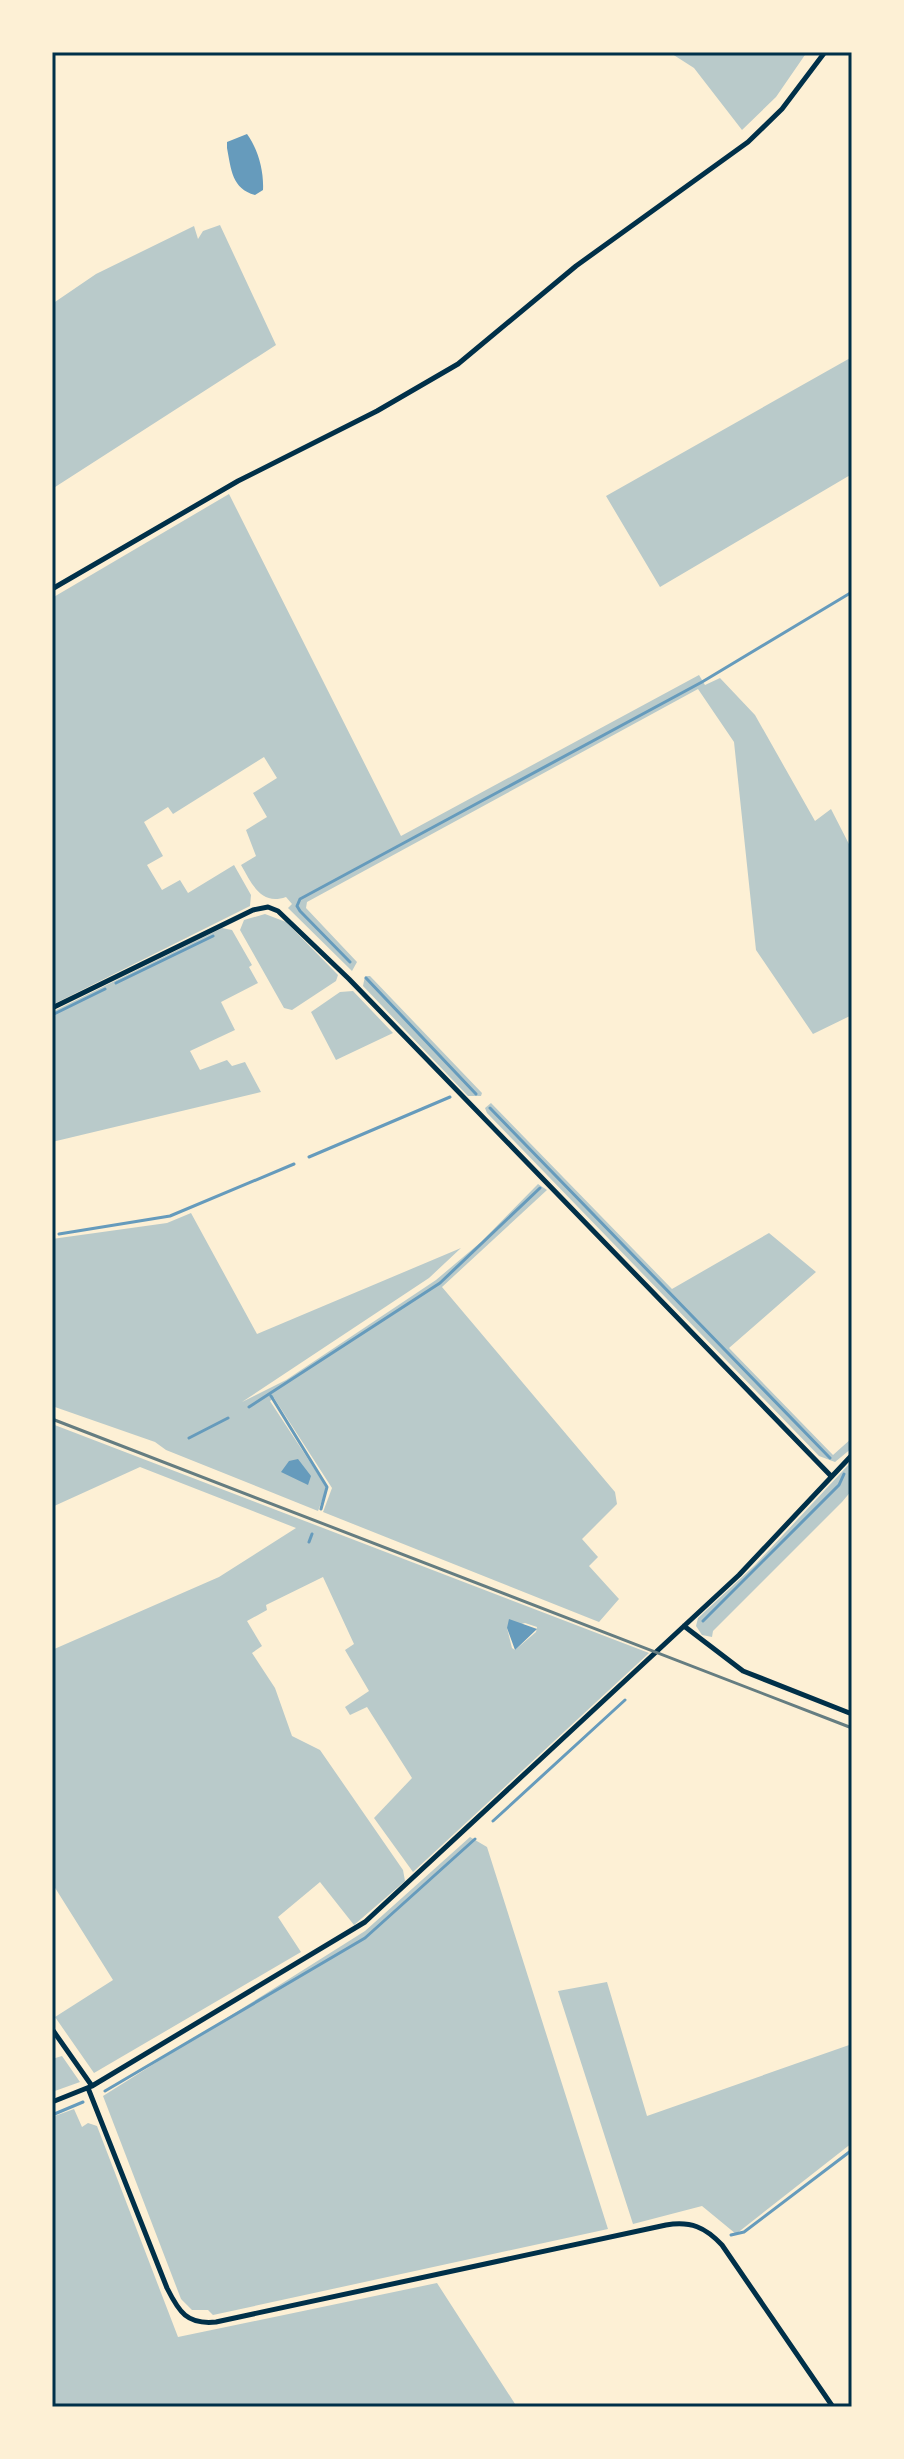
<svg xmlns="http://www.w3.org/2000/svg" width="904" height="2459" font-family="Poppins,sans-serif">
<style>
.green{fill:#b9caca;fill-rule:evenodd}
.water{fill:#669bbc}
.lines{fill:none;stroke-linecap:round;stroke-linejoin:round}
.stream{stroke:#669bbc;stroke-width:3}
.minor{stroke:#003049;stroke-width:5}
.rail{stroke:#657d81;stroke-width:3}
.neatline{fill:none;stroke:#003049;stroke-width:3}
</style>
<rect width="100%" height="100%" fill="#fdf0d5"/>
<path class="green" d="M669,52H807L776,97L742,130L694,68Z
M220,225L276,345L52,489V304L96,274L194,226L198,239L203,231Z
M852,357V474L660,587L606,496Z
M229,494L401,836L699,675L705,685L720,678L755,715L815,821L831,809L852,850V1015L813,1034L756,950L734,742L698,689L307,902L306,908L357,962L352,971L288,908L292,904L286,897C261,906 252,884 241,865L256,856L246,830L267,817L253,793L277,778L264,757L173,814L168,807L144,822L163,856L147,865L162,890L180,880L188,893L234,865L251,895L250,906L52,1005V598Z
M265,914L286,922L338,975L336,981L292,1010L284,1008L240,930L244,920Z
M222,928L232,930L252,965L249,967L258,983L221,1002L235,1030L190,1051L200,1070L227,1060L232,1066L245,1062L261,1092L52,1142V1012Z
M365,976H370L482,1093L481,1096H468L363,986Z
M353,991L393,1033L336,1060L311,1012L340,992Z
M491,1103L672,1289L769,1233L816,1272L729,1348L833,1455L852,1438V1448L835,1462L819,1456L487,1113L485,1108Z
M538,1184L547,1190L442,1287L615,1492L617,1504L582,1539L598,1557L589,1566L619,1599L599,1622L323,1512L332,1488L274,1398L270,1401L327,1488L318,1511L166,1450L155,1442L52,1406V1239L167,1223L191,1213L257,1334L461,1248L429,1278L242,1402L286,1380L436,1280L481,1242Z
M52,1424L649,1653L413,1872L374,1818L412,1778L367,1707L350,1715L345,1707L369,1691L345,1650L354,1644L323,1577L266,1605L267,1610L247,1621L262,1646L252,1653L275,1688L292,1736L320,1750L403,1870L405,1881L354,1925L320,1882L278,1917L301,1952L94,2073L55,2017L113,1980L52,1883V1650L219,1577L296,1528L140,1467L52,1507ZM525,1623L537,1627L536,1632L515,1650L512,1648L507,1628Z
M852,1461V1490L842,1502L713,1631L712,1637L702,1635L696,1626L698,1618L755,1565Z
M470,1837L487,1847L608,2229L213,2315L208,2310H192L181,2299L103,2096L365,1931Z
M607,1982L647,2116L852,2044V2143L736,2234L702,2206L633,2224L558,1991Z
M62,2056L80,2082L52,2092V2059Z
M74,2109L82,2127L88,2123L97,2126L178,2337L437,2283L517,2407H52V2117Z"/>
<path class="water" d="M247,134C258,149 264,171 263,190L255,195C232,189 231,169 227,148V142Z
M298,1459L311,1476L308,1485L281,1472L289,1461Z
M509,1619L537,1629L515,1650L507,1628Z"/>
<g class="lines">
<path class="stream" d="M350,962L300,911L297,906L300,899L702,682L852,592
M366,978L476,1094
M116,983L213,936
M52,1015L105,989
M490,1108L830,1458
M309,1157L450,1097
M59,1234L170,1216L294,1164
M271,1396L327,1487L321,1509
M249,1407L440,1283L540,1188
M189,1438L228,1418
M309,1542L312,1534
M703,1621L839,1485L844,1474
M493,1821L625,1700
M105,2091L365,1938L475,1839
M52,2115L83,2102
M731,2235L744,2232L852,2150"/>
<path class="minor" d="M52,589L238,481L377,411L458,364L576,266L748,142L782,109L825,52
M52,1008L253,910L268,907L278,911L349,979L831,1476
M684,1626L743,1671L852,1714
M52,2029L92,2086
M88,2088L167,2288C179,2312 187,2325 216,2322L666,2225C691,2221 705,2227 722,2245L833,2407
M52,2102L92,2086L365,1922L739,1575L852,1455"/>
<path class="rail" d="M52,1419L852,1728"/>
</g>
<rect width="904" height="2459" fill="none" stroke="#fdf0d5" stroke-width="108"/>
<rect x="54" y="54" width="796" height="2351" class="neatline"/>
</svg>
